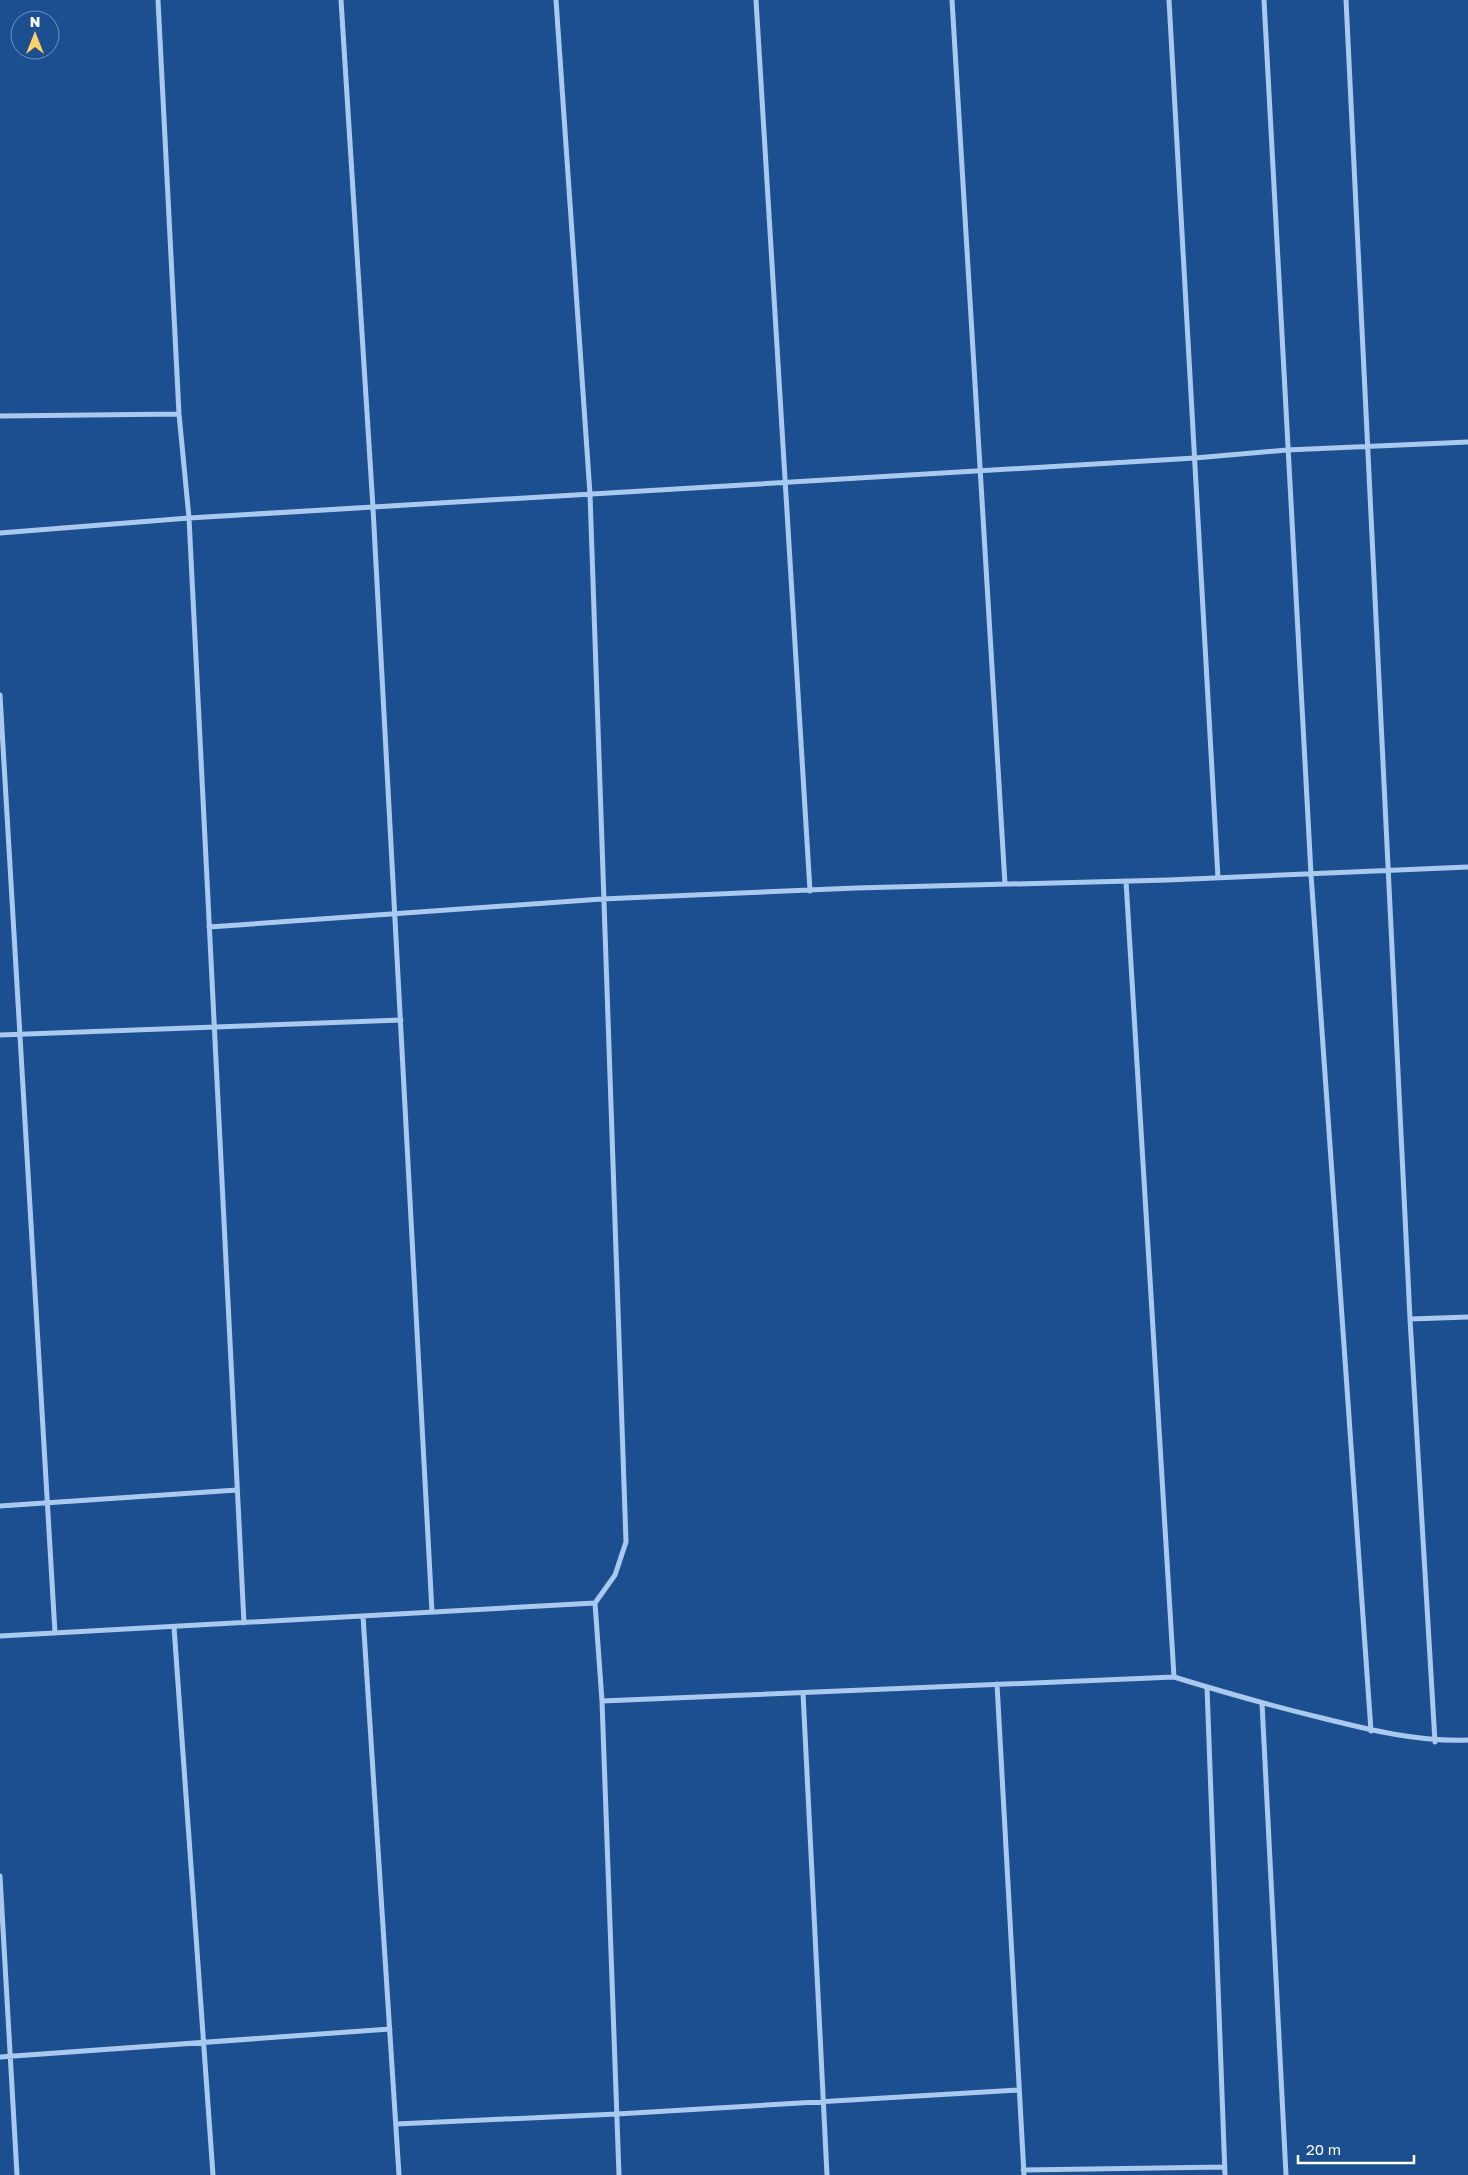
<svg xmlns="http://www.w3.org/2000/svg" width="1468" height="2175" font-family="'Golos Text',sans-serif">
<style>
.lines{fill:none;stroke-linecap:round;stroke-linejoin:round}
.street{stroke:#a9c9ee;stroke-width:5}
</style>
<rect width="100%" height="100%" fill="#1b4f8f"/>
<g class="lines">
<path class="street" d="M158,0L179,414L189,518L244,1623
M341,0L373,508L432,1612
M556,0L590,494L626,1542L615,1575L595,1603L602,1701L619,2175
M756,0L810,891
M952,0L1005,884
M1169,0L1218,878
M1264,0L1311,874L1371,1731
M1346,0L1410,1319L1435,1742
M0,416L179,414
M0,533L189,518L1195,458L1287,450L1468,442
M0,695L55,1633
M1126,881L1174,1677
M209,927L602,899L856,888L1168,880L1468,867
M0,1035L401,1020
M1410,1319L1468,1317
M0,1506L237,1490
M363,1616L399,2175
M174,1627L213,2175
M0,1636L595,1603
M997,1684L1024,2175
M1207,1687L1225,2175
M803,1693L827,2175
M602,1701L1174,1677C1223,1692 1272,1706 1322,1718C1370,1730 1418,1742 1468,1740
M1262,1703L1286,2175
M0,1876L17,2175
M0,2057L390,2029
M396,2124L617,2114L1019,2090
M1023,2170L1225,2167"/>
</g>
<g transform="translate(35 35)"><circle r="24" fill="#1b4f8f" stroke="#7695bc"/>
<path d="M0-4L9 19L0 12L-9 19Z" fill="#ffd166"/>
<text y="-8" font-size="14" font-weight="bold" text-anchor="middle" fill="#ffffff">N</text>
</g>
<path d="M1298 2155v8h116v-8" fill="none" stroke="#ffffff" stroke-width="2.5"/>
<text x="1306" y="2155" font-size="15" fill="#ffffff" stroke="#1b4f8f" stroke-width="4" paint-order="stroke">20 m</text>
</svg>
